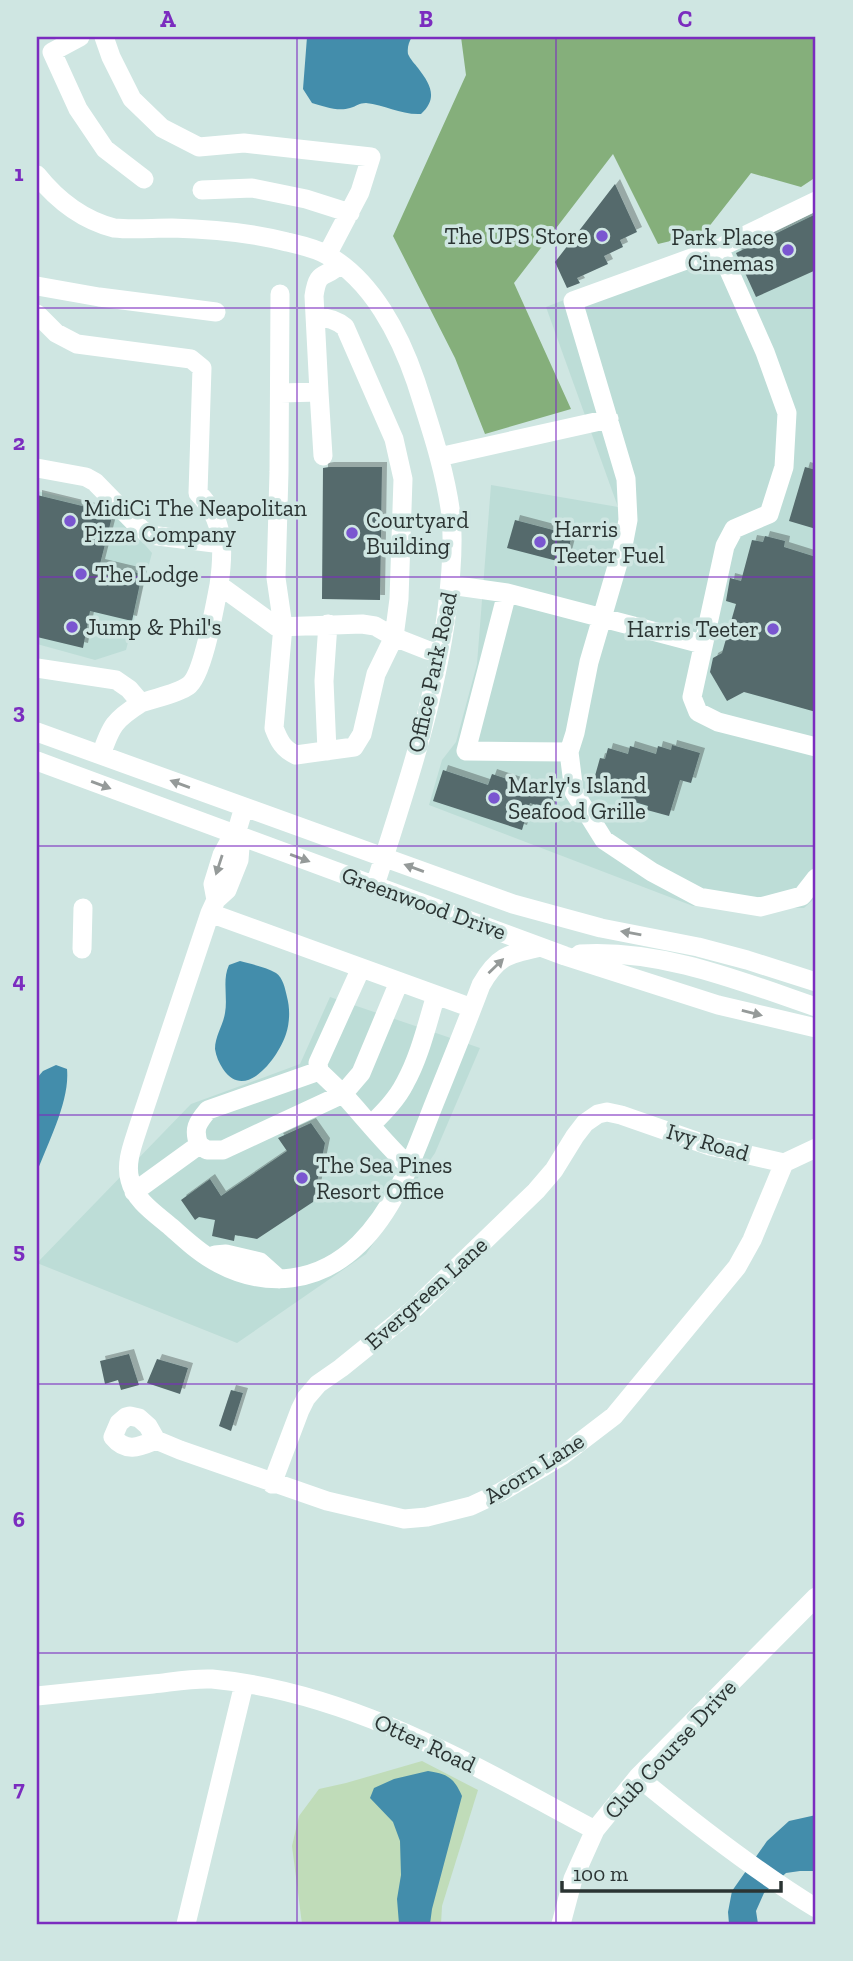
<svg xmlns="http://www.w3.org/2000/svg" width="853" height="1961" font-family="'Zilla Slab',serif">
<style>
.built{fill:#bdddd7}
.green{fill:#c0dcb9}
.forest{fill:#85af7b}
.water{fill:#438dab}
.building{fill:#556a6c;filter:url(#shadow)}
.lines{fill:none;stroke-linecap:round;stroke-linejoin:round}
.minor{stroke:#fff;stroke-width:19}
.oneway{fill:#959a99}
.grid{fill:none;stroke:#7b2cbf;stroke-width:2;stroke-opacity:0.55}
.poi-dot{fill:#7a56d0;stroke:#cfe6e2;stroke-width:2.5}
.labels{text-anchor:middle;stroke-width:7;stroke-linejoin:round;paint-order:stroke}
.poi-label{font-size:23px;fill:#2b3433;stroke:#cfe6e2;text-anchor:start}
.street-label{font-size:23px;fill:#2b3433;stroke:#cfe6e2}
.neatline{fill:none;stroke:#7b2cbf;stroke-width:2.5}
.grid-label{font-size:23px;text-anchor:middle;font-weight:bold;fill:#7b2cbf}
</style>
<defs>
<filter id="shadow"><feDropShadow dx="5" dy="-5" stdDeviation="0" flood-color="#0004"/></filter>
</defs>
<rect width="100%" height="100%" fill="#cfe6e2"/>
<path class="built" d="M816,202V897L804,908L693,906L429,805L442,760L456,742L477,664L491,485L618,507L546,307Z
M37,491L114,509L152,553L126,650L95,660L37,644Z
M330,997L480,1048L435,1153L366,1254L237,1343L37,1263L191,1104L300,1064Z"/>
<path class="green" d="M422,1761L478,1790L442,1906L441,1924H302L292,1846L299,1816L319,1789L346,1783Z"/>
<path class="forest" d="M461,37H816V177L801,187L751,173L704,233L658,244L613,154L514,283L571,409L485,434L455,358L393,236L466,75Z"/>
<path class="water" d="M307,37H412C409,42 407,47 408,54C410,59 415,64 418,68C431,85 438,98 421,114C401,115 385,105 366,103C359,103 357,106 350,108C338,112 323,106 312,103L303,89Z
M240,961C251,964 266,967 276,973C283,978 285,988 287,997C290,1008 290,1022 286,1034C279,1056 246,1103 223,1069C219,1063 216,1056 215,1049C215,1036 223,1026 225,1013C228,997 222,980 229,965Z
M56,1065L67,1069C70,1101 48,1142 37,1172V1078L43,1071Z
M428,1771C448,1774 454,1778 462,1796L432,1909L430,1924H399L397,1899L401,1875L400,1841L393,1822L370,1798L374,1788L394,1779Z
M816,1815V1871H800L786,1873L764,1893L756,1911L758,1924H729L728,1912L732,1891L767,1841L789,1821Z"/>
<path class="building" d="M615,184L637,232L620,240L623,247L604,256L608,264L577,278L580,283L567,288L555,262Z
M816,214V270L756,297L736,253Z
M329,467H382L380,600L322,599L323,468Z
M805,467L816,470V529L789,521Z
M37,495L107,512L112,517L100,564L142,574L132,621L90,611L83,648L37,637Z
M515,520L572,535L565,563L507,548Z
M765,536L785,541L784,547L816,557V712L744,692L727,701L710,672L713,658L722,653L736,604L726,601L730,578L741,581L752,540L763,542Z
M672,745L700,753L691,783L680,780L669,816L647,810L648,806L621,798L623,792L593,783L600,758L605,759L608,748L628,754L630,746L656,754L658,746L671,750Z
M443,770L488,785L492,774L555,795L550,810L530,803L522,830L433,801Z
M311,1123L325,1143L313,1202L257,1239L235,1235L234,1241L212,1236L215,1220L199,1217L195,1220L181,1200L210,1179L221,1196L287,1151L278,1138Z
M129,1354L139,1385L121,1390L118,1380L105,1384L100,1361Z
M157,1359L188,1368L180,1394L147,1383Z
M231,1390L243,1393L231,1431L219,1426Z"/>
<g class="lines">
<path class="minor" d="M80,37L52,52L78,109L105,149L144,179
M104,37L111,57L132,99L162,128L199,147L244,143L371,157L360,192L327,255
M37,175C57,200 83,220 114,228C133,230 152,228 172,228C211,229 249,232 287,242C300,245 315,248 327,255C372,280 400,335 416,382C430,426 445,469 451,515C454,546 451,578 447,610C435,704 404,795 375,885
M202,190L252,188L306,199L350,213
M719,248L816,201
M37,286L99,297L216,312
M37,314L56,333L77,344L191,359L202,368L198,493C225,520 224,550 219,585L277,627L362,624L375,626L394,637L376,674L362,734L354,747L296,755C283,749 279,741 274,728L283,626L276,578L279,472L280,294
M316,318C328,317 336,320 345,327L394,439L403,479L399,599L394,637L427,650L440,653
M319,392L323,456
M280,393L319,392L314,296C318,268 325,280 340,264
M439,457L609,419
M37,468L86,477L95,482L141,529L150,535L222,544
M450,585L507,593L702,644
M507,593L466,751L569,752
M37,668L116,680L129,689L141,703C114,720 111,726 101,755
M141,703C154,698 177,694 188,686C203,676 215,605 219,585
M37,732L513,904L601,928L698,947L747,960L816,982
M816,747L718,722L698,712L692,697L725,546L734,529L769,514L784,467L787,413L765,352L719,248L573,301L626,479L628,520L623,546L589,662L575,733L569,752L574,792L604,840L652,872L699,897L760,907L802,896L816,878
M327,751L324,681L328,624
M37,761L565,956L718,1005L816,1028
M236,834L240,847L239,860L227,890L216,900L210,913L138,1128C133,1144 125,1163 130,1180C135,1201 156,1214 171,1227C186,1240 200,1254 218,1263C267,1289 319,1283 359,1244C397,1207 415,1152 434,1104C450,1064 466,1025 481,985C498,955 509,954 541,947
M216,900L213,884L222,855L229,842L236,834L244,807
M210,913L472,1008
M82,949L83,908
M580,954C662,949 740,981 816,1007
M319,1071L343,1094L361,1073L399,982
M371,1125C384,1112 397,1099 405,1083C420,1056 427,1024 436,995
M199,1145C193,1129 197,1123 208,1110L319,1071L318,1063L361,968
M134,1192L199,1145L207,1150H223L343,1094C365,1118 385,1144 409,1166
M215,1255L226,1254L260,1262L279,1279
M156,1440C139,1447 126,1453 113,1437L119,1423L126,1417L130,1416L139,1418L148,1426L156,1440L180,1450L327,1501L404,1519L427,1517L471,1506L501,1492L563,1455L614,1416L737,1267L752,1240L784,1163
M272,1484L300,1410L306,1398L318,1384L341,1368L414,1309L536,1191L554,1170L575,1136L585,1123L598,1114L607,1112L621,1115L710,1146L784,1163L816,1148
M37,1696C76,1692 114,1688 153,1684C172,1682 193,1678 212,1679C352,1692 474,1766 595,1830
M638,1777C695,1824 754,1870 816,1908
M186,1924L244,1684
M561,1924L573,1879L595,1830L638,1777L816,1597"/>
</g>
<defs><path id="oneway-solid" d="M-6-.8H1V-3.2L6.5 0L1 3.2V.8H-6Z" transform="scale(1.75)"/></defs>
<g class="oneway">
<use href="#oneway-solid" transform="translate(180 784) rotate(-160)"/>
<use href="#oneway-solid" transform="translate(101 785) rotate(20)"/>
<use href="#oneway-solid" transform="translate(300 858) rotate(20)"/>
<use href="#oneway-solid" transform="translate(219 865) rotate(108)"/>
<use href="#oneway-solid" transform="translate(414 868) rotate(-160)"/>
<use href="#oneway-solid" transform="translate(631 933) rotate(-170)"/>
<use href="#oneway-solid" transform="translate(496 966) rotate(-44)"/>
<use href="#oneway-solid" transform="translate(752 1013) rotate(14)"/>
</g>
<path class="grid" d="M297,37V1924M556,37V1924M37,308H816M37,577H816M37,846H816M37,1115H816M37,1384H816M37,1653H816"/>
<g class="poi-dot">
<circle cx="602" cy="236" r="7"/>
<circle cx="788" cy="250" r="7"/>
<circle cx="70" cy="521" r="7"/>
<circle cx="352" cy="533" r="7"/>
<circle cx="540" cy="542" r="7"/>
<circle cx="81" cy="574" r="7"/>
<circle cx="72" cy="627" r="7"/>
<circle cx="773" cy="629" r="7"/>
<circle cx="494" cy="798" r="7"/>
<circle cx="302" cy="1178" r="7"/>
</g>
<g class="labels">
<g class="poi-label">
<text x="588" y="244" text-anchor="end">The UPS Store</text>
<text x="774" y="245" text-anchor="end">Park Place<tspan x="774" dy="26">Cinemas</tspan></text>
<text x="84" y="516">MidiCi The Neapolitan<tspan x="84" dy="26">Pizza Company</tspan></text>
<text x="366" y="528">Courtyard<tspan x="366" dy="26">Building</tspan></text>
<text x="554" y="537">Harris<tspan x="554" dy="26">Teeter Fuel</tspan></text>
<text x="95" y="582">The Lodge</text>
<text x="86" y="635">Jump &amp; Phil's</text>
<text x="759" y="637" text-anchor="end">Harris Teeter</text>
<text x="508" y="793">Marly's Island<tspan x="508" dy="26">Seafood Grille</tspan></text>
<text x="316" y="1173">The Sea Pines<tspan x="316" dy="26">Resort Office</tspan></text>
</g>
<g class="street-label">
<text transform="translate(432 672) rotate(-78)" y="8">Office Park Road</text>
<text transform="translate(424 903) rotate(20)" y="8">Greenwood Drive</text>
<text transform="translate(708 1142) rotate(16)" y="8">Ivy Road</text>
<text transform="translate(426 1293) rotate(-42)" y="8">Evergreen Lane</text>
<text transform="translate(534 1468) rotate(-32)" y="8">Acorn Lane</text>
<text transform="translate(425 1743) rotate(25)" y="8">Otter Road</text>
<text transform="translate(670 1749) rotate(-47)" y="8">Club Course Drive</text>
</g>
</g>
<rect width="853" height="1961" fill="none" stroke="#cfe6e2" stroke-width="77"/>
<path d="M562 1881v10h219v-10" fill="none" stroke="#2b3433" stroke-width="3.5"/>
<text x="573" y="1881" font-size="21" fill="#2b3433" stroke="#cfe6e2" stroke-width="5" paint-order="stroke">100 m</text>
<rect x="38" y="38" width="776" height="1885" class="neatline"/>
<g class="grid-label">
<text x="168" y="27">A</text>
<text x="426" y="27">B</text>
<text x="685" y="27">C</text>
<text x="19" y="181">1</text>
<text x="19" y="450">2</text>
<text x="19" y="719">3</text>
<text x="19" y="988">4</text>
<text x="19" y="1258">5</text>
<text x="19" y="1527">6</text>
<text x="19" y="1796">7</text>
</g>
</svg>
